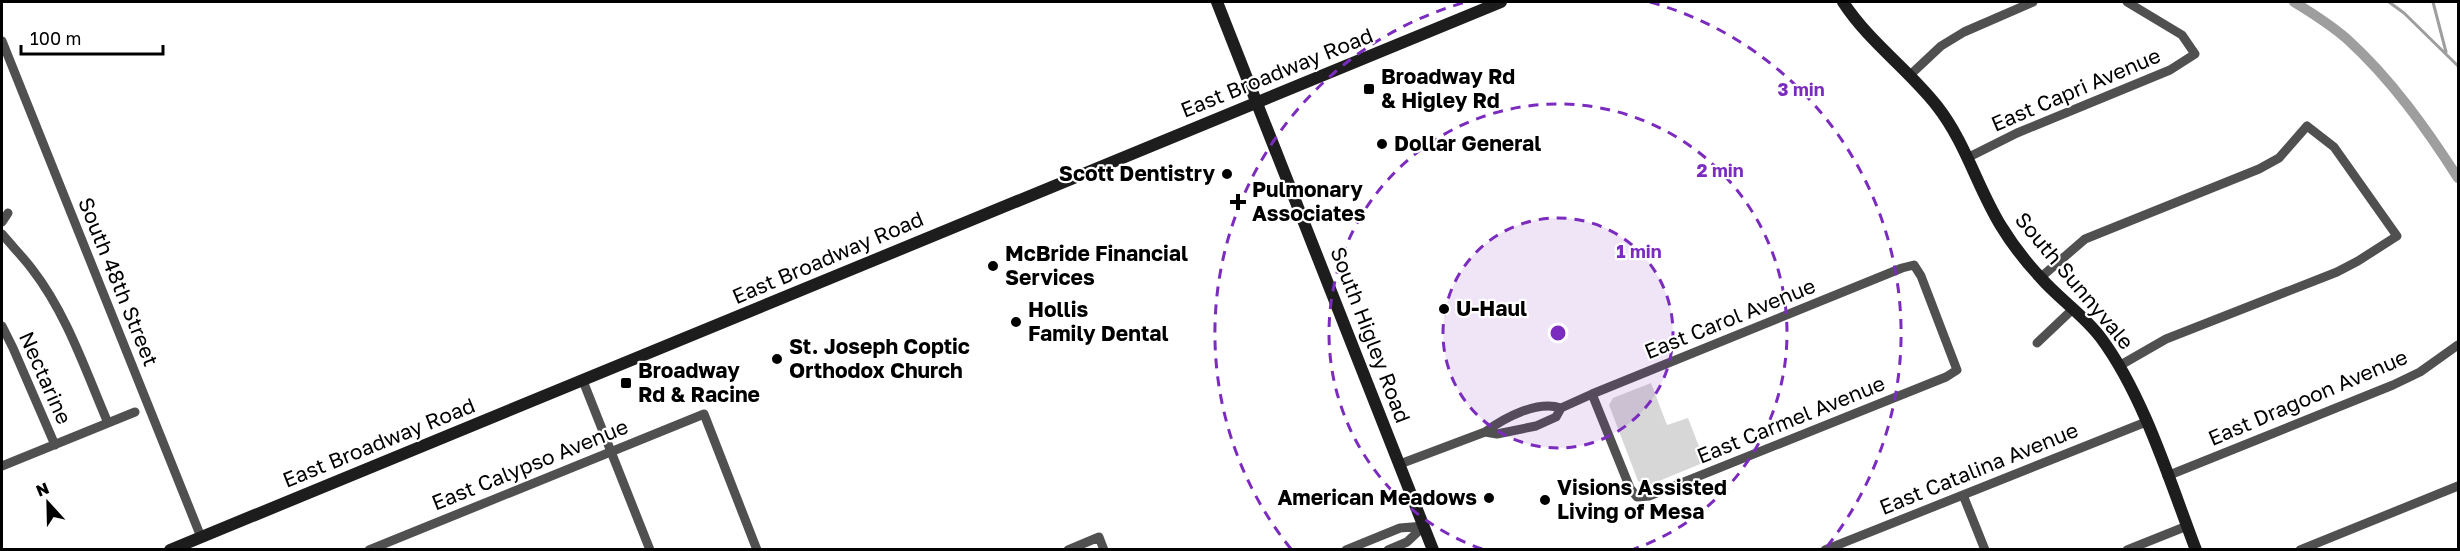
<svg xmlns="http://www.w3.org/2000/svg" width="2460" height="551" font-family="'Golos Text',sans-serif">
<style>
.green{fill:#d7d7d7}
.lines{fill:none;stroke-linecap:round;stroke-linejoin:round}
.stream{stroke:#9e9e9e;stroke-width:3}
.canal{stroke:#9e9e9e;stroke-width:10}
.street{stroke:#505050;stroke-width:9}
.secondary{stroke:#1d1d1d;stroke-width:12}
.ring{fill:none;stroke:#7b2cbf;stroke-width:3;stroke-dasharray:10 8}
.poi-dot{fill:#000;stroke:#fff;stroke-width:2}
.labels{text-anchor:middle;stroke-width:4.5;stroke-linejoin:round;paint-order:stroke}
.street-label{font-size:21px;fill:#000;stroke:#fff}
.poi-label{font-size:21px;font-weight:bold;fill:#000;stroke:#fff;text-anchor:start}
.centre{fill:#7b2cbf;stroke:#fff;stroke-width:3}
.ring-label{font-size:18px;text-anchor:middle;font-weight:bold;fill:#7b2cbf;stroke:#fff;stroke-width:4.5;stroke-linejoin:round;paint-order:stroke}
</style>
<rect width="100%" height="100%" fill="#fff"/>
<path class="green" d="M1651,383L1667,425L1688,418L1705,462L1647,486L1638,481L1609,405L1613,398Z"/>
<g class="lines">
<path class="stream" d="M2389,2L2404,13L2458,66
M2433,2L2446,52"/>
<path class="canal" d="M2294,2C2312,13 2331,25 2347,39C2391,79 2426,128 2458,178"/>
<path class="street" d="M2,41L201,537
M1909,76L1941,46L1964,32L2033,2
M1969,157L2017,133L2170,70L2195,54L2182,35L2127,2
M2,222L8,213
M2,234C12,246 23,257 32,269C67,314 86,372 108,423
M2040,278L2085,239L2259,169L2279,158L2307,126L2334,147L2397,236L2358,261L2337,272L2166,339L2119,366
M2,326L13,348L55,445
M2037,343L2074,308
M583,381L650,550
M1485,432L1497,434L1536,426L1556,417L1561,408L1592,394L1902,268L1914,265L1921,276L1957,370L1946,377L1649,496L1637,497L1630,488L1592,394
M1400,464L1485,432C1504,418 1537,400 1561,408
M2,466L135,412
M2167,476L2393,385L2420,372L2458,345
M1963,495L1985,550
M369,550L704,414L757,550
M1068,550L1099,537L1104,550
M1346,550L1400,528L1424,526
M1388,550L1407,542L1424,526
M1825,550L2146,422
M2127,550L2187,526
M2300,550L2458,486"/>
<path class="secondary" d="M1217,2L1433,550
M1843,2C1869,42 1908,69 1937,106C1966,143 1977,187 2001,226C2012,244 2026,262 2040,277C2059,299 2084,315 2101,338C2144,396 2170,482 2196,550
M170,550L1501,2"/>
</g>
<circle cx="1558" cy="333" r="115" fill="#7b2cbf" fill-opacity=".12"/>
<g class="ring">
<circle cx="1558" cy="333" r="115"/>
<path d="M1482 549A229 229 0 1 1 1634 549"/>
<path d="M1291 549A344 344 0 0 1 1466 2M1650 2A344 344 0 0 1 1825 549"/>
</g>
<g class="poi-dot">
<rect x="1363" y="83" width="12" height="12" rx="3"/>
<circle cx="1382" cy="144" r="6"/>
<circle cx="1227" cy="174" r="6"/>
<path d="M1235 193h6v6h6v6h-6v6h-6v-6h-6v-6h6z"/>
<circle cx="993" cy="266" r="6"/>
<circle cx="1444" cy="309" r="6"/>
<circle cx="1016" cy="322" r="6"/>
<circle cx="777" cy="359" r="6"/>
<rect x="620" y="377" width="12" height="12" rx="3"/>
<circle cx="1489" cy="498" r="6"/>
<circle cx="1545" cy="500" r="6"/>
</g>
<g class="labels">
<g class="street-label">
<text transform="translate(1277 73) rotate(-22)" y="7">East Broadway Road</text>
<text transform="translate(2076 90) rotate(-23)" y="7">East Capri Avenue</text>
<text transform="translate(828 258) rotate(-23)" y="7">East Broadway Road</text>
<text transform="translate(2074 281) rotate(50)" y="7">South Sunnyvale</text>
<text transform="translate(118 282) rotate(68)" y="7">South 48th Street</text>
<text transform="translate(1730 319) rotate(-22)" y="7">East Carol Avenue</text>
<text transform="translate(1370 335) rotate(69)" y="7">South Higley Road</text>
<text transform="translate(45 378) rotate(66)" y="7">Nectarine</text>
<text transform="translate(2308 398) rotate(-23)" y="7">East Dragoon Avenue</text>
<text transform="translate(1791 420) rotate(-22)" y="7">East Carmel Avenue</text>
<text transform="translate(379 443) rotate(-22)" y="7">East Broadway Road</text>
<text transform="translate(530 465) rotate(-22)" y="7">East Calypso Avenue</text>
<text transform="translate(1979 469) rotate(-22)" y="7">East Catalina Avenue</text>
</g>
<g class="poi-label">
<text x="1381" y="84">Broadway Rd<tspan x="1381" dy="24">&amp; Higley Rd</tspan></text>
<text x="1394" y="151">Dollar General</text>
<text x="1215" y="181" text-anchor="end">Scott Dentistry</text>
<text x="1252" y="197">Pulmonary<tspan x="1252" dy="24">Associates</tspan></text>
<text x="1005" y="261">McBride Financial<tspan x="1005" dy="24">Services</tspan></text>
<text x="1456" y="316">U-Haul</text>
<text x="1028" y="317">Hollis<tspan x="1028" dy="24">Family Dental</tspan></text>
<text x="789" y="354">St. Joseph Coptic<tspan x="789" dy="24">Orthodox Church</tspan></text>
<text x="638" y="378">Broadway<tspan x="638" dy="24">Rd &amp; Racine</tspan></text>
<text x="1557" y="495">Visions Assisted<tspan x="1557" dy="24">Living of Mesa</tspan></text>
<text x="1477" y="505" text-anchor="end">American Meadows</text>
</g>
</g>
<circle cx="1558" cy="333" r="9" class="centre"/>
<g class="ring-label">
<text x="1801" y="96">3 min</text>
<text x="1720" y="177">2 min</text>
<text x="1639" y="258">1 min</text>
</g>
<rect width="2460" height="551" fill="none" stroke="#000000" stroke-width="6"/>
<g transform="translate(48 503) rotate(338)" stroke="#ffffff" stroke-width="4.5" paint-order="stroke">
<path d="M0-4.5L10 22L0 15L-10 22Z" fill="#000000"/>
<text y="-9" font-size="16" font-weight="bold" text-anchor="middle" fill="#000000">N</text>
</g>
<path d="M21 45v9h142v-9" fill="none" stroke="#000000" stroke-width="3"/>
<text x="30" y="45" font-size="18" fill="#000000" stroke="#ffffff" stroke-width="4.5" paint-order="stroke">100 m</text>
</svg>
